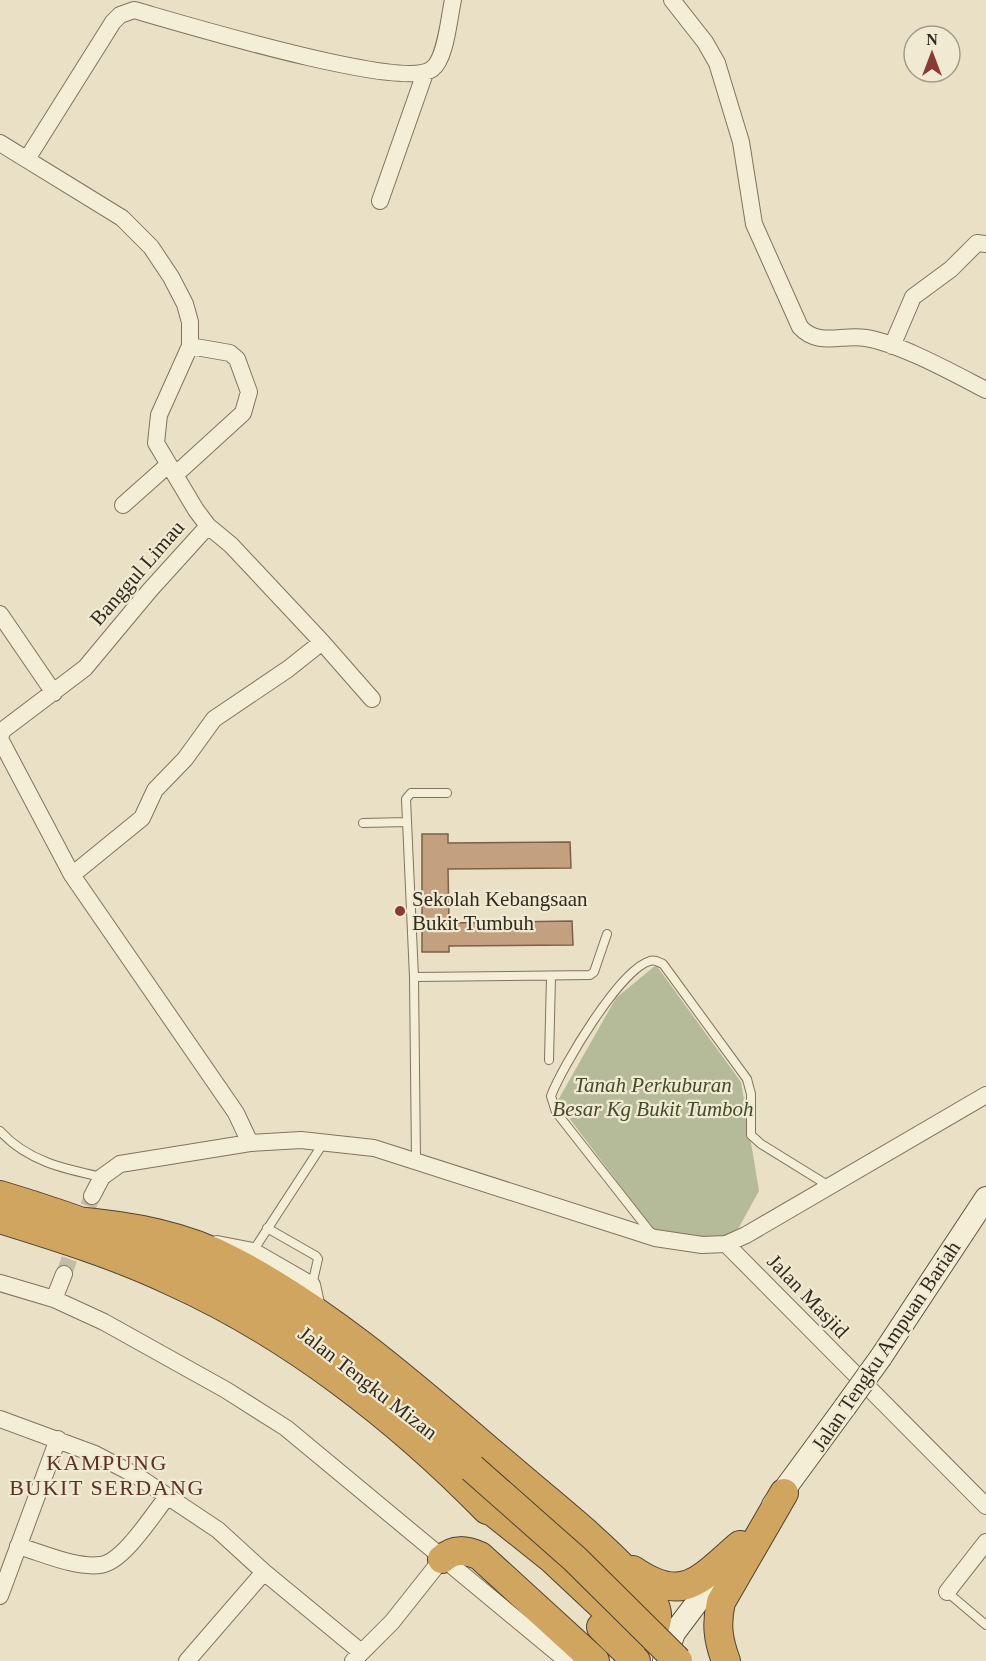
<svg xmlns="http://www.w3.org/2000/svg" width="986" height="1661" font-family="'Times New Roman',serif">
<style>
.cemetery{fill:#b5bb98}
.building{fill:#c3a07f;stroke:#7e6046;stroke-width:1.5}
.lines{fill:none;stroke-linecap:round;stroke-linejoin:round}
.street-tunnel{stroke:#c5bca4;stroke-width:16;stroke-dasharray:16 8;stroke-linecap:butt}
.lane-casing{stroke:#82735d;stroke-width:10}
.street-casing{stroke:#82735d;stroke-width:18}
.secondary-casing{stroke:#635440;stroke-width:24}
.highway-casing{stroke:#504131;stroke-width:30}
.lane{stroke:#f5eed7;stroke-width:8}
.street{stroke:#f5eed7;stroke-width:16}
.secondary{stroke:#f5eed7;stroke-width:22}
.highway{stroke:#cfa55f;stroke-width:28}
.secondary-bridge-casing{stroke:#635440;stroke-width:24;stroke-linecap:butt}
.highway-bridge-casing{stroke:#504131;stroke-width:30;stroke-linecap:butt}
.secondary-bridge{stroke:#f5eed7;stroke-width:22}
.highway-bridge{stroke:#cfa55f;stroke-width:28}
.poi-dot{fill:#8a3934;stroke:#f1ead3;stroke-width:2}
.labels{text-anchor:middle;stroke-width:4.5;stroke-linejoin:round;paint-order:stroke}
.street-label{font-size:21px;fill:#332a1f;stroke:#f1ead3}
.poi-label{font-size:21px;fill:#332a1f;stroke:#f1ead3;text-anchor:start}
.park-label{font-size:21px;font-style:italic;fill:#424d28;stroke:#f1ead3}
.neighbourhood-label{font-size:22px;letter-spacing:1.5px;fill:#5b3323;stroke:#f1ead3}
</style>
<rect width="100%" height="100%" fill="#e9e0c5"/>
<path class="cemetery" d="M656,965L741,1082L759,1191L738,1229L719,1239L653,1229L557,1102L616,998Z"/>
<path class="building" d="M422,834H448V843L570,842L571,868L448,869L449,923L572,921L573,945L449,946V952H422Z"/>
<g class="lines">
<path class="street-tunnel" d="M64,1274L92,1196"/>
<defs>
<path id="lane" d="M363,823L407,822
M414,977L590,975L594,972L607,934
M549,1060L551,977
M0,1131C27,1161 64,1169 102,1177
M416,1160L414,977L406,799L411,793H447
M267,1228L316,1256L318,1259L312,1285
M651,1233L556,1112L551,1096C562,1067 620,969 650,961C655,959 658,962 663,964L747,1079L751,1094V1135L761,1144L829,1186
M253,1251L324,1142
M947,1592L986,1625"/>
<path id="street" d="M672,0L705,42L717,63L741,142L754,224L800,327C818,347 842,334 866,338C901,344 953,373 986,390
M0,143L122,218L151,247L171,277L185,304L190,322V346L159,415L156,443L196,510L208,526L150,590L85,668L3,730L0,737
M27,159L113,22L120,15L134,10C177,22 402,91 432,69C446,59 449,17 453,0
M380,201L425,73
M892,346L913,297L951,269L977,243L986,244
M175,475L243,413L249,392L237,359L230,353L190,346
M123,505L168,465
M208,526L231,545L322,642
M0,614L54,693
M0,739L72,875L236,1113L250,1143
M72,875L142,818L155,790L185,759L214,719L288,669L322,642L372,699
M92,1196L102,1177L120,1164L250,1143L301,1140L374,1148L655,1238L702,1245L726,1244L746,1235L986,1095
M217,1244L253,1251L312,1285L318,1313
M726,1244L986,1506
M0,1283L54,1299L104,1322L226,1390L286,1428L567,1661
M54,1299L64,1274
M0,1419L95,1454L137,1476L218,1530L264,1572L361,1652
M18,1546C43,1553 74,1568 100,1565C123,1563 153,1514 167,1497
M947,1592L986,1542
M0,1596L58,1439
M187,1661L264,1572
M353,1661L392,1622L442,1559"/>
<path id="secondary" d="M881,1357L986,1198
M773,1505L845,1407
M664,1661L674,1633L723,1568"/>
<path id="highway" d="M0,1195C114,1229 229,1275 326,1345C377,1382 424,1426 472,1468
M0,1219C58,1237 116,1255 171,1281C289,1334 397,1418 487,1510
M76,1221C131,1226 184,1235 233,1261C345,1320 440,1410 537,1491C569,1518 602,1545 631,1576C638,1584 647,1591 652,1600C658,1610 659,1620 653,1630L646,1635L631,1633L552,1559L473,1496
M442,1559C454,1548 466,1550 480,1556L595,1661
M633,1570C684,1605 700,1579 740,1545
M601,1627L636,1661
M726,1661C718,1640 716,1624 721,1602L784,1493"/>
</defs>
<use href="#lane" class="lane-casing"/>
<use href="#street" class="street-casing"/>
<use href="#secondary" class="secondary-casing"/>
<use href="#highway" class="highway-casing"/>
<use href="#lane" class="lane"/>
<use href="#street" class="street"/>
<use href="#secondary" class="secondary"/>
<use href="#highway" class="highway"/>
<defs>
<path id="secondary-bridge" d="M845,1407L881,1357"/>
<path id="highway-bridge" d="M472,1468L575,1559L678,1661"/>
</defs>
<use href="#secondary-bridge" class="secondary-bridge-casing"/>
<use href="#highway-bridge" class="highway-bridge-casing"/>
<use href="#secondary-bridge" class="secondary-bridge"/>
<use href="#highway-bridge" class="highway-bridge"/>
</g>
<circle class="poi-dot" cx="400" cy="911" r="6"/>
<g class="labels">
<g class="street-label">
<text transform="translate(137 573) rotate(-49)" y="7">Banggul Limau</text>
<text transform="translate(808 1296) rotate(46)" y="7">Jalan Masjid</text>
<text transform="translate(886 1346) rotate(-56)" y="7">Jalan Tengku Ampuan Bariah</text>
<text transform="translate(368 1383) rotate(38)" y="7">Jalan Tengku Mizan</text>
</g>
<g class="poi-label">
<text x="412" y="906">Sekolah Kebangsaan<tspan x="412" dy="24">Bukit Tumbuh</tspan></text>
</g>
<g class="park-label">
<text x="653" y="1092">Tanah Perkuburan<tspan x="653" dy="24">Besar Kg Bukit Tumboh</tspan></text>
</g>
<g class="neighbourhood-label">
<text x="107" y="1470">KAMPUNG<tspan x="107" dy="25">BUKIT SERDANG</tspan></text>
</g>
</g>
<g transform="translate(932 54)"><circle r="28" fill="#f1ead3" stroke="#a59d8b" stroke-width="1.5"/>
<path d="M0-4.5L10 22L0 15L-10 22Z" fill="#8a3934"/>
<text y="-9" font-size="16" font-weight="bold" text-anchor="middle" fill="#332a1f">N</text>
</g>
</svg>
